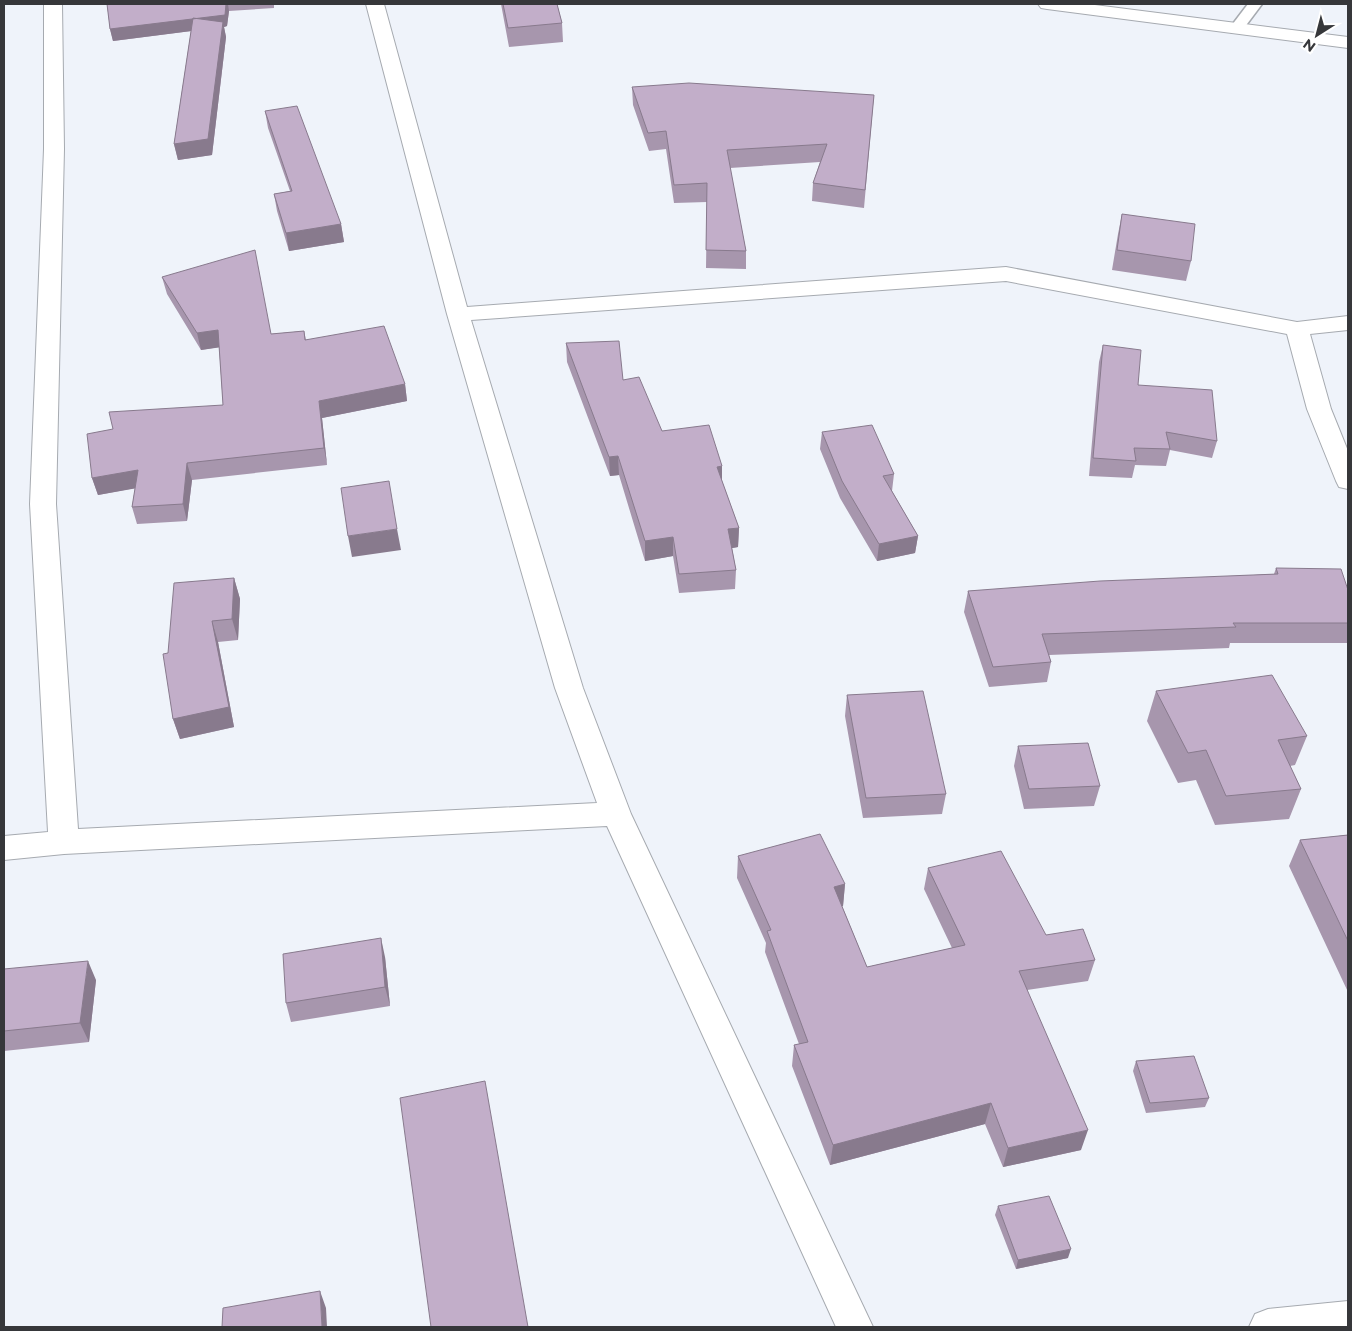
<svg xmlns="http://www.w3.org/2000/svg" width="1352" height="1331" font-family="Montserrat,sans-serif">
<style>
.lines{fill:none;stroke-linecap:round;stroke-linejoin:round}
.lane-casing{stroke:#a6aab0;stroke-width:3}
.street-casing{stroke:#a6aab0;stroke-width:2}
.lane{fill:#fff;fill-rule:evenodd}
.street{fill:#fff;fill-rule:evenodd}
.wall{fill:#a796ad}
.shaded-wall{fill:#887a8d}
.building{fill:#c2aec9;stroke:#887a8d}
</style>
<rect width="100%" height="100%" fill="#eff3fa"/>
<g class="lines">
<defs>
<path id="lane" d="M1248,4H1262L1241,32H1231L1229,29Z"/>
<path id="street" d="M44,4H62L64,149L56,504L78,829L597,803L555,688L447,314L366,4H384L467,307L1006,267L1297,322L1348,316V330L1310,334L1331,409L1348,451V489L1339,487L1336,481L1307,409L1287,334L1006,281L471,320L583,688L631,814L873,1327H836L607,826L64,854L4,860V836L48,832L30,504L44,149Z
M1038,4H1087L1348,37V48L1047,9L1041,8Z
M1348,1301V1327H1249L1255,1314L1268,1309Z"/>
</defs>
<use href="#lane" class="lane-casing"/>
<use href="#street" class="street-casing"/>
<use href="#lane" class="lane"/>
<use href="#street" class="street"/>
</g>
<path class="wall" d="M107,4H274V8L229,11L227,26L224,27L226,37L212,155L178,160L174,144L191,31L113,41L110,29Z
M501,4H557L562,23L563,42L509,47Z
M632,87L874,95L864,208L812,201L813,183L820,162L730,168L746,251V269L706,268L707,202L674,203L666,149L649,151L633,105Z
M265,111L341,224L344,242L289,251L277,211L274,194L290,191L268,128Z
M1122,214L1191,261L1186,281L1112,270L1118,234Z
M162,277L271,334L304,331L306,340L405,384L407,401L322,418L327,465L192,480L187,521L137,524L132,507L135,488L98,495L92,478L113,429L223,405L219,347L201,350L167,294Z
M566,343L623,380L662,431L722,466V481L739,528L738,547L732,548L736,570L735,589L679,593L673,556L645,561L619,475L610,476L567,362Z
M1103,345L1138,385L1217,441L1212,458L1170,450L1166,466L1135,465L1132,478L1089,476L1099,362Z
M822,432L894,474L892,491L918,536L915,553L877,561L840,498L820,449Z
M1276,568L1348,590V643H1230L1229,648L1049,655L1051,662L1047,682L989,687L964,612L968,591L1274,574Z
M234,578L240,599L238,640L218,642L234,727L180,739L173,719L168,653Z
M1156,691L1307,736L1295,765L1290,766L1301,789L1289,819L1215,825L1196,780L1178,783L1147,721Z
M847,695L946,794L942,814L863,818L845,716Z
M1018,746L1100,786L1094,806L1024,809L1014,766Z
M1348,835V992L1289,866L1300,840Z
M738,856L845,884L843,906H842L867,967L952,948L924,889L928,868L1046,935L1095,960L1088,981L1027,990L1081,1150L1003,1167L985,1124L830,1165L792,1066L794,1045L799,1044L765,952L766,943L737,878Z
M385,957L390,1006L291,1022L286,1003Z
M4,969L96,980L89,1042L4,1051Z
M1136,1061L1209,1098L1205,1107L1146,1113L1133,1071Z
M998,1206L1068,1258L1016,1269L995,1215Z"/>
<path class="shaded-wall" d="M228,4L229,11L227,26L224,27L226,37L212,155L178,160L174,144L223,27L113,41L110,29Z
M341,224L344,242L289,251L286,233Z
M218,330L222,347L201,350L197,333Z
M405,384L407,401L322,418L327,465L324,448L319,401Z
M618,456L619,475L610,476L609,457Z
M187,463L192,480L187,521L183,504Z
M722,466V485L717,467Z
M138,470L143,487L98,495L92,478Z
M739,528L738,547L727,549L728,529Z
M397,529L401,550L352,557L348,536Z
M918,536L915,553L877,561L879,544Z
M673,537V556L645,561V541Z
M234,578L240,599L238,640L232,619Z
M212,621L218,642L234,727L180,739L173,719Z
M845,884L843,906L832,909L834,887Z
M381,938L385,957L390,1006L385,987Z
M88,961L96,980L89,1042L80,1023Z
M991,1103L985,1124L830,1165L833,1145Z
M1088,1130L1081,1150L1003,1167L1008,1148Z
M1071,1249L1068,1258L1016,1269L1018,1260Z
M320,1291L326,1308L327,1327H322Z"/>
<path class="building" d="M107,4H226L225,15L110,29Z
M503,4H557L562,23L508,28Z
M193,18L223,22L208,139L174,144Z
M689,83L874,95L865,190L813,183L827,144L727,150L746,251L706,250L707,183L674,185L666,131L648,133L632,87Z
M297,106L341,224L286,233L274,194L292,191L265,111Z
M1122,214L1195,224L1191,261L1117,250Z
M255,250L271,334L304,331L305,340L384,326L405,384L319,401L324,448L187,463L183,504L132,507L138,470L92,478L87,434L113,429L109,412L223,405L218,330L197,333L162,277Z
M619,341L623,380L639,377L662,431L709,425L722,466L717,467L739,528L728,529L736,570L679,574L673,537L645,541L618,456L609,457L566,343Z
M1103,345L1141,350L1138,385L1212,390L1217,441L1166,432L1170,449L1134,448L1136,461L1093,458Z
M872,425L894,474L883,476L918,536L879,544L842,481L822,432Z
M389,481L397,529L348,536L341,488Z
M1276,568L1341,569L1348,590V623H1233L1236,627L1042,634L1051,662L993,667L968,591L1100,581L1278,574Z
M234,578L232,619L212,621L229,707L173,719L163,654L168,653L174,583Z
M1272,675L1307,736L1278,740L1301,789L1226,796L1206,750L1188,753L1156,691Z
M923,691L946,794L866,798L847,695Z
M1088,743L1100,786L1029,789L1018,746Z
M820,834L845,884L834,887L867,967L965,945L928,868L1001,851L1046,935L1083,929L1095,960L1019,971L1088,1130L1008,1148L991,1103L833,1145L794,1045L808,1042L767,931L771,930L738,856Z
M1348,835V941L1300,840Z
M381,938L385,987L286,1003L283,954Z
M88,961L80,1023L4,1031V969Z
M1194,1056L1209,1098L1150,1103L1136,1061Z
M485,1081L528,1327H431L400,1098Z
M1049,1196L1071,1249L1018,1260L998,1206Z
M320,1291L322,1327H222L223,1308Z"/>
<rect width="1352" height="1331" fill="none" stroke="#36373a" stroke-width="10"/>
<g transform="translate(1317 35) rotate(216)" stroke="#ffffff" stroke-width="4" paint-order="stroke">
<path d="M0-4L9 19L0 12L-9 19Z" fill="#36373a"/>
<text y="-8" font-size="14" font-weight="bold" text-anchor="middle" fill="#36373a">N</text>
</g>
</svg>
